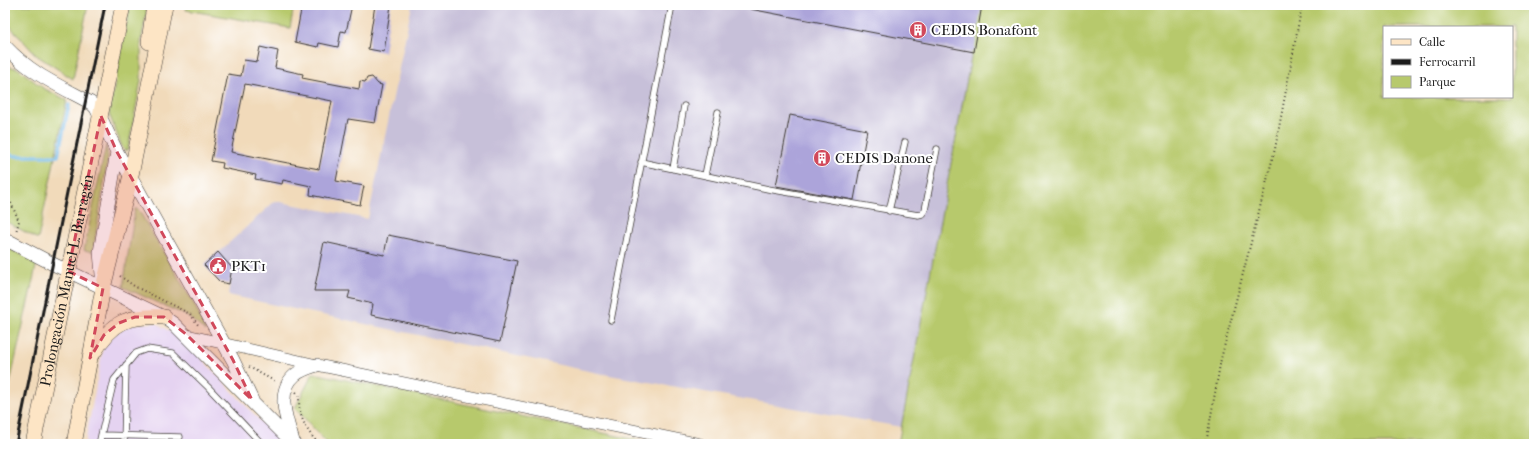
<svg xmlns="http://www.w3.org/2000/svg" width="1539" height="449" font-family="'IM FELL French Canon',serif">
<style>
.built{fill:#e5d3f1}
.industrial{fill:#c7c0d9}
.green{fill:#b7c96c;stroke:#6a7244;fill-rule:evenodd}
.lines{fill:none;stroke-linecap:round;stroke-linejoin:round}
.stream{stroke:#71bae9;stroke-width:3.5}
.building{fill:#aca4da;fill-rule:evenodd}
.service-casing{stroke:#3c3834;stroke-width:7}
.minor-casing{stroke:#3c3834;stroke-width:12}
.tertiary-casing{stroke:#3c3834;stroke-width:14}
.secondary-casing{stroke:#3c3834;stroke-width:16}
.path{stroke:#3c3834;stroke-width:2;stroke-dasharray:1 3;stroke-linecap:butt}
.service{stroke:#fff;stroke-width:5.5}
.minor{stroke:#fff;stroke-width:11}
.tertiary{stroke:#fff;stroke-width:13}
.secondary{stroke:#fde5c5;stroke-width:15}
.rail{stroke:#1c1c1c;stroke-width:3}
.marked{fill:#d1495b;fill-opacity:0.2;stroke:#d1495b;stroke-width:3;stroke-dasharray:8 5;stroke-linejoin:round}
.labels{text-anchor:middle;stroke-width:4;stroke-linejoin:round;paint-order:stroke}
.poi-label{font-size:15px;fill:#1c1c1c;stroke:#fff;text-anchor:start}
.street-label{font-size:15px;fill:#1c1c1c;stroke:#fff}
</style>
<rect width="100%" height="100%" fill="#fff"/>
<filter id="ink" filterUnits="userSpaceOnUse"><feTurbulence type="fractalNoise" baseFrequency=".025" numOctaves="2"/><feDisplacementMap in="SourceGraphic" scale="8" xChannelSelector="R" yChannelSelector="G"/><feConvolveMatrix kernelMatrix="1 2 1 2 8 2 1 2 1" color-interpolation-filters="sRGB"/></filter>
<filter id="wash" filterUnits="userSpaceOnUse"><feTurbulence type="fractalNoise" baseFrequency=".012" numOctaves="4" result="noise"/><feDisplacementMap in="SourceGraphic" scale="16" xChannelSelector="R" yChannelSelector="G"/><feGaussianBlur stdDeviation="0.9" result="paint"/><feColorMatrix in="noise" values="0 0 0 0 0 0 0 0 0 0 0 0 0 0 0 0 0 1.4 0 .05"/><feComposite in="paint" operator="in"/></filter>
<g filter="url(#wash)">
<rect width="100%" height="100%" fill="#f1daba"/>
<path class="built" d="M156,323L184,340L282,444H85L103,348L110,337L131,324Z"/>
<path class="industrial" d="M412,5H981L901,427L598,373L228,295L232,268L218,253L275,201L368,219Z"/>
<path class="green" d="M5,5H88L73,79L36,55L5,21Z
M130,5H148L141,41V80L128,149L125,151L123,149L109,114Z
M187,5H294L290,28L186,10Z
M981,5H1534V444H898ZM1384,27H1512V97H1384Z
M5,66L17,68L43,88L67,100L38,239L5,221Z
M106,145L108,157L93,252L84,250Z
M135,209H138L194,304L206,331L185,315L123,287Z
M5,247L37,262L5,405Z
M313,373L656,444H328L295,408Z"/>
<g class="lines">
<path class="stream" d="M5,152L15,156H58L69,105"/>
</g>
<g id="blocks">
<path class="building" d="M302,5H352L346,32L341,31L338,47L319,43L318,47L295,42Z
M375,5H391L384,52L368,49Z
M750,5H982L974,52L750,9Z
M260,47L278,51L275,68L303,74L302,78L359,89L360,81L365,82L367,78L372,77L378,84L382,85L375,123L348,119L336,181L364,186L360,205L310,195L311,186L283,180L282,184L255,179L256,175L222,168L223,163L211,161L228,74L241,76L244,60L257,62ZM245,84L332,101L319,169L231,152Z
M790,115L867,130L854,200L776,186Z
M388,235L517,261L500,342L371,315L373,304L348,298L350,291H314L324,242L384,255Z
M218,252L232,268L229,284L220,282L204,265Z"/>
</g>
</g>
<g filter="url(#ink)">
<use href="#blocks" fill-opacity="0" stroke="#3c3834" stroke-width="1"/>
<g class="lines">
<defs>
<path id="service" d="M641,162L768,189L918,215L922,214L925,210L937,149
M673,169L684,106
M705,175L718,112
M889,211L905,142
M611,320L672,5
M101,435L180,437
M99,444L114,380L136,353L147,349L173,353L208,387L262,444
M124,444L126,365"/>
<path id="minor" d="M187,335L317,365L700,444"/>
<path id="tertiary" d="M5,46C31,74 58,85 91,103L96,108L117,152L233,360L252,400
M5,239L53,264L164,317L174,324L294,444
M103,286L100,252L117,152
M293,441C287,421 275,392 295,375C301,370 310,367 317,365"/>
<g id="secondary">
<path d="M149,42L154,5"/>
<path d="M94,352C113,321 128,315 164,317"/>
<path id="s1" d="M33,444L123,5"/>
<path d="M74,444L103,288L131,175L165,5"/>
</g>
</defs>
<use href="#service" class="service-casing"/>
<use href="#minor" class="minor-casing"/>
<use href="#tertiary" class="tertiary-casing"/>
<use href="#secondary" class="secondary-casing"/>
<path class="path" d="M11,203L19,221L16,232
M120,276L134,286L190,314L199,326
M249,367L276,382
M296,392C301,397 298,405 300,411C303,424 310,435 319,444
M1206,444L1221,359L1275,149L1302,5"/>
<use href="#service" class="service"/>
<use href="#minor" class="minor"/>
<use href="#tertiary" class="tertiary"/>
<use href="#secondary" class="secondary"/>
<path class="rail" d="M16,444L105,5"/>
</g>
</g>
<path class="marked" d="M101,116L117,152L233,360L252,400L187,335L164,317H135L119,323L104,335L90,358L103,288L68,271Z"/>
<defs>
<symbol id="building-disc" viewBox="-11 -11 22 22"><circle r="9.5" fill="#d1495b" stroke="#fff"/><path d="M-4-6H4V6H1V3H-1V6H-4ZM-2.5-4.3h1.7v1.8h-1.7ZM.8-4.3h1.7v1.8H.8ZM-2.5-1h1.7V.8h-1.7ZM.8-1h1.7V.8H.8Z" fill="#fff"/></symbol>
<symbol id="civic-disc" viewBox="-11 -11 22 22"><circle r="9.5" fill="#d1495b" stroke="#fff"/><path d="M-.6-6.5H3V-4.5H.6V-3L4-1V1h2V6H-6V1h2V-1L-.6-3ZM-1.2 2.5V6h2.4V2.5Z" fill="#fff"/></symbol>
</defs>
<g fill-rule="evenodd">
<use href="#building-disc" x="908" y="20" width="20" height="20"/>
<use href="#building-disc" x="812" y="148" width="20" height="20"/>
<use href="#civic-disc" x="208" y="256" width="20" height="20"/>
</g>
<g class="labels">
<g class="poi-label">
<text x="931" y="35">CEDIS Bonafont</text>
<text x="835" y="163">CEDIS Danone</text>
<text x="231" y="271">PKT1</text>
</g>
<g class="street-label">
<text dy="5" stroke="none"><textPath href="#s1" startOffset="167">Prolongación Manuel L. Barragán</textPath></text>
</g>
</g>
<rect width="1539" height="449" fill="none" stroke="#fff" stroke-width="20"/>
<rect x="1383" y="26" width="130" height="72" fill="#ffffff" stroke="#a4a4a4"/>
<rect x="1391" y="39" width="20" height="6" fill="#fde5c5" stroke="#a4a4a4"/>
<text x="1419" y="46" font-size="12" fill="#1c1c1c">Calle</text>
<rect x="1391" y="59" width="20" height="6" fill="#1c1c1c" stroke="#a4a4a4"/>
<text x="1419" y="66" font-size="12" fill="#1c1c1c">Ferrocarril</text>
<rect x="1391" y="76" width="20" height="12" fill="#b7c96c" stroke="#a4a4a4"/>
<text x="1419" y="86" font-size="12" fill="#1c1c1c">Parque</text>
</svg>
